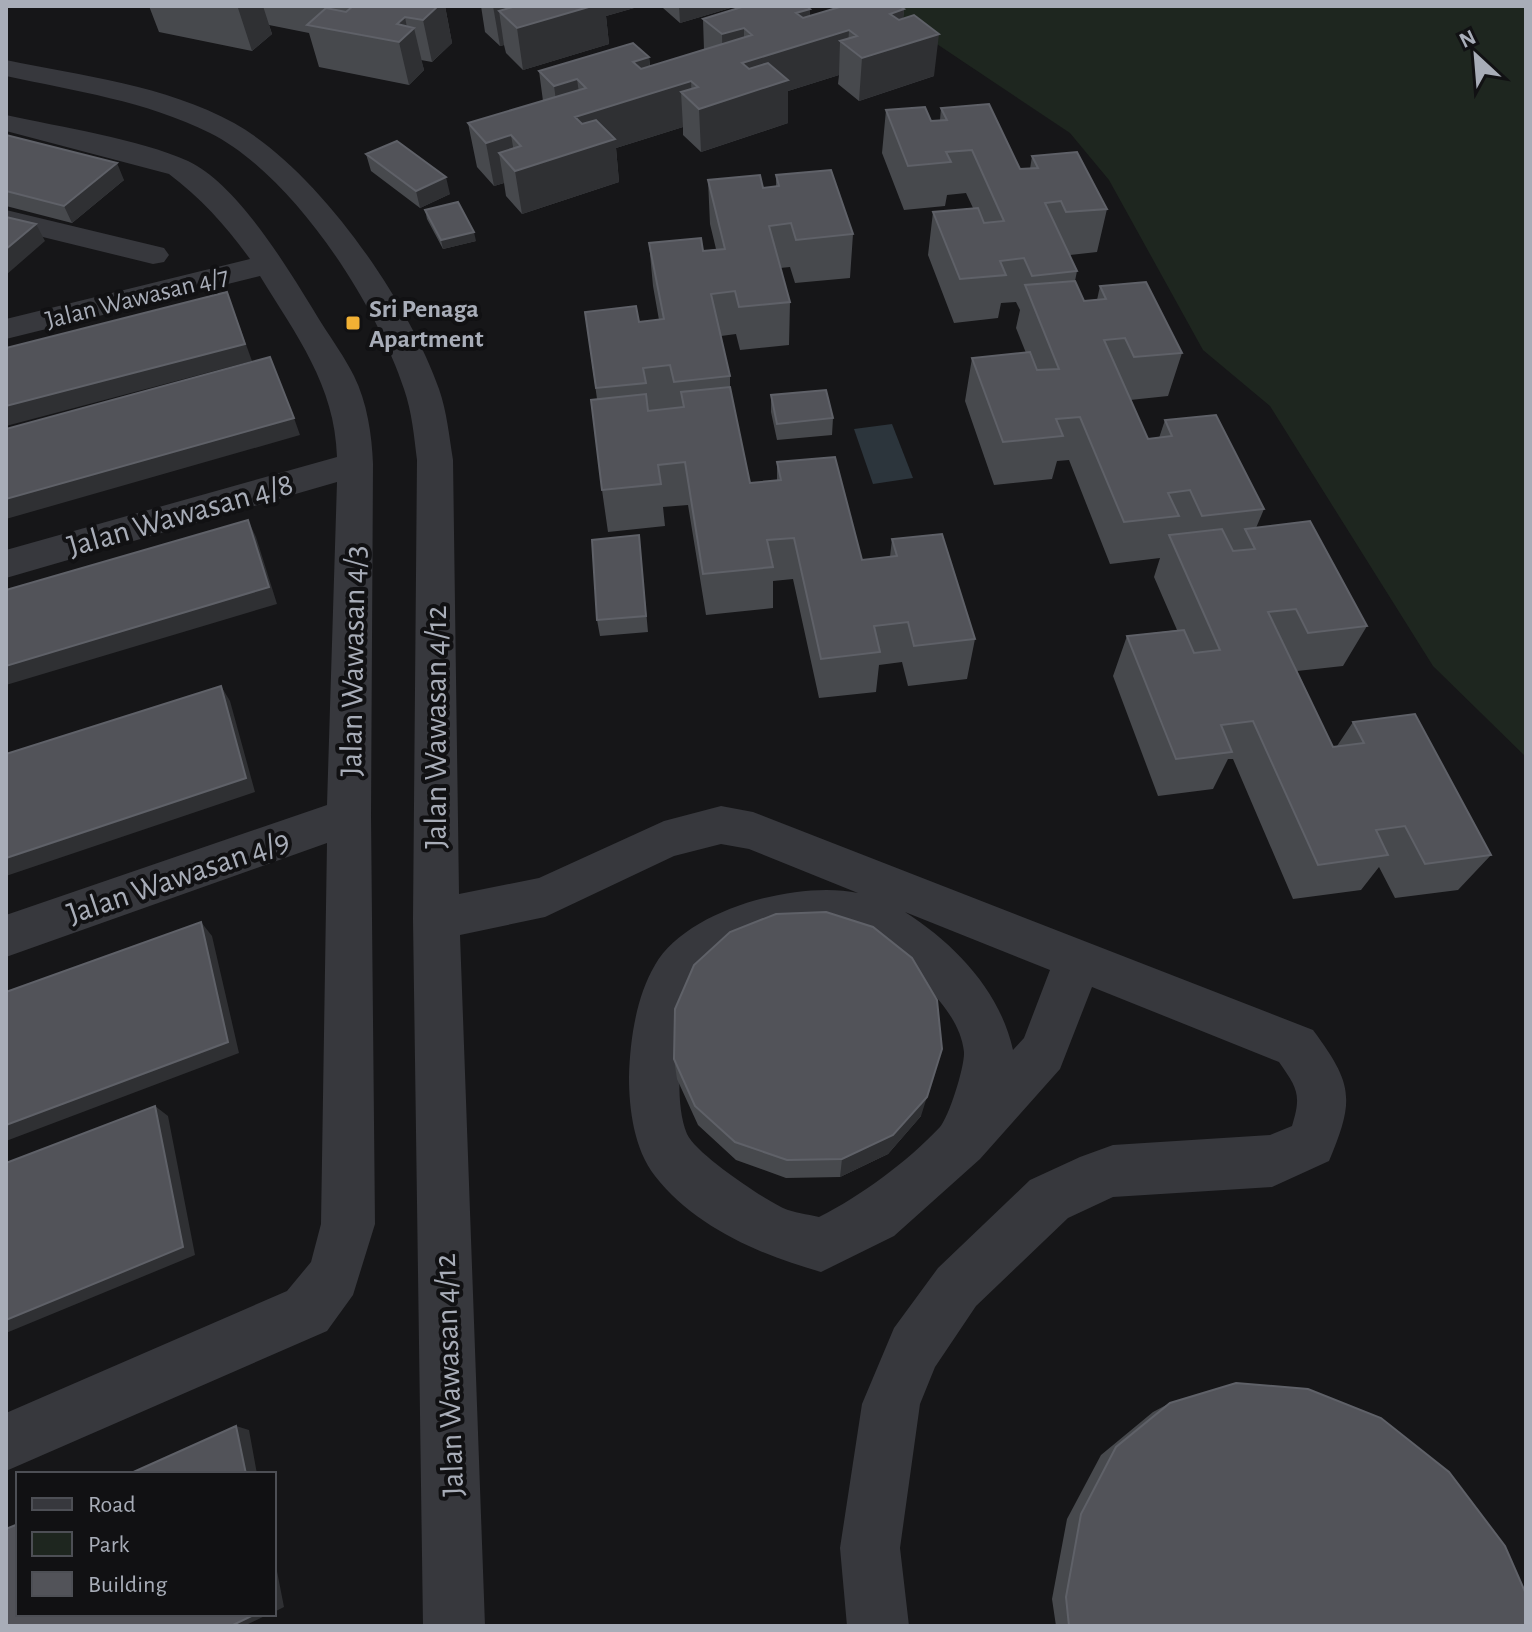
<svg xmlns="http://www.w3.org/2000/svg" width="1532" height="1632" font-family="'Alegreya Sans',sans-serif">
<style>
.green{fill:#1e261f}
.water{fill:#2c353c}
.lines{fill:none;stroke-linecap:round;stroke-linejoin:round}
.minor{fill:#37383d;fill-rule:evenodd}
.wall{fill:#47494d}
.shaded-wall{fill:#2f3033}
.building{fill:#525359;stroke:#5f6168;stroke-width:2}
.poi-dot{fill:#f2b134;stroke:#111113;stroke-width:3}
.labels{text-anchor:middle;stroke-width:8;stroke-linejoin:round;paint-order:stroke}
.far-street-label{font-size:26px;fill:#a8adb8;stroke:#111113}
.far-poi-label{font-size:26px;font-weight:bold;fill:#a8adb8;stroke:#111113;text-anchor:start}
.street-label{font-size:32px;fill:#a8adb8;stroke:#111113}
</style>
<rect width="100%" height="100%" fill="#161618"/>
<path class="green" d="M880,6H1526V757L1433,666L1270,406L1203,350L1109,180L1070,133Z"/>
<path class="water" d="M892,424L913,478L873,484L854,429Z"/>
<g class="lines">
<path class="minor" d="M6,60C82,76 165,85 234,123C318,170 407,299 439,389C447,412 449,436 453,460L459,894L539,878L664,821L721,806L753,812L1313,1030C1353,1084 1355,1099 1329,1161L1272,1187L1113,1197L1068,1218L976,1306L935,1367L920,1404L900,1548L909,1626H847L840,1548L862,1404L894,1328L938,1268L1030,1180L1080,1157L1113,1145L1270,1135L1292,1126C1302,1094 1297,1088 1279,1062L1092,987L1060,1069L980,1159L894,1236L821,1272C760,1255 695,1227 655,1176C634,1149 629,1109 629,1077C630,1040 636,997 655,965C687,909 799,880 858,893L749,849L721,844L674,856L545,917L460,935L485,1626H423L413,919L417,460C414,436 412,412 404,389C376,303 292,174 210,133C146,101 75,91 6,76ZM905,912L1050,970L1024,1038L1013,1050C1000,991 955,944 905,912ZM816,929C863,931 882,945 916,977C937,996 961,1022 964,1052C965,1066 949,1117 940,1127C907,1162 861,1196 819,1217C807,1214 794,1213 783,1208C762,1198 696,1154 687,1134C678,1112 679,1083 680,1061C681,1041 681,1006 693,989C720,950 771,935 816,929Z
M6,115C60,127 139,139 188,161C240,185 293,277 322,324C333,341 345,358 354,376C367,402 372,435 373,464L371,816L375,1224L353,1295L327,1331L6,1471V1413L287,1291L311,1262L321,1224L327,843L6,957V915L327,805L337,482L6,578V550L337,457C335,385 296,335 260,276L6,339V319L250,259C226,226 201,198 169,174L6,131Z
M6,210L164,248L169,255L164,262L153,264L6,228Z"/>
</g>
<path class="wall" d="M149,6H445L452,43L432,62L421,60L424,70L409,85L319,67L309,33L269,25L272,34L252,51L159,32Z
M481,6H641L606,16L609,44L523,70L506,53L504,45L500,46L485,32Z
M662,6H737L680,23L663,8Z
M810,9V16L904,9L903,19L934,76L859,101L838,84L839,75L788,91V123L701,152L683,135V127L616,148L619,182L522,214L506,196L504,183L494,186L477,167L468,123L543,101L539,71L649,57L650,66L704,50L703,19Z
M941,108L1020,169H1030L1032,156L1107,209L1097,252L1070,255L1077,271L1075,281L1084,301L1097,300L1100,286L1182,353L1168,396L1130,400L1148,439L1159,438L1165,420L1264,509L1256,528L1367,626L1343,666L1297,671L1333,747L1337,746L1353,722L1491,855L1458,890L1395,898L1379,867L1361,890L1293,899L1233,759H1228L1213,789L1158,796L1113,676L1127,636L1177,630L1154,577L1160,558L1110,564L1069,460L1057,461L1052,479L994,485L965,401L972,358L1026,353L1016,328L1020,310L1016,302L1001,303L998,318L954,323L928,255L933,212L973,208L966,193L947,195L945,206L904,210L882,153L886,110L931,121L940,120Z
M6,135L124,180L72,223L6,206Z
M366,154L450,194L420,208L371,171Z
M776,175L853,234L850,278L795,283L790,267L780,268L790,302L789,345L740,350L736,334L721,336L730,376V387L750,483L777,480V462L862,560L890,557L892,539L975,639L967,679L908,686L902,662L879,665L876,692L819,698L793,579L773,581V608L706,615L688,505L663,507L665,526L608,532L602,490L597,399L585,312L639,322L659,320L653,286L649,243L703,251L716,249L710,224L708,180L763,188L776,187Z
M425,210L476,241L443,249L427,219Z
M771,395L833,418L832,435L777,440L771,412Z
M639,535L648,632L600,636L597,620Z
M674,1059L921,1116L888,1154L840,1177L786,1178L736,1160L698,1125L677,1079Z
M1170,1403L1526,1626H1056L1052,1599L1067,1519L1101,1455L1153,1412Z"/>
<path class="shaded-wall" d="M241,6H263L272,34L252,51L238,8Z
M438,6H445L452,43L432,62L423,20Z
M493,6H641L606,16L609,44L523,70L517,28L499,11L504,45L500,46Z
M679,6H737L680,23Z
M810,9L809,42L849,30L848,48L840,41L839,75L788,91V123L701,152L699,109L723,77L722,34L744,28V62L796,13Z
M904,9L900,46L939,34L934,76L859,101L862,58L890,14Z
M405,17L408,33L414,28L424,70L409,85L399,42L397,24Z
M649,57L652,93L691,81L692,103L681,92L683,127L616,148L619,182L522,214L515,171L499,153L504,183L494,186L486,143L511,135L517,170L560,129L554,86L577,79L582,114L633,62Z
M117,163L124,180L72,223L64,206Z
M446,177L450,194L420,208L416,191Z
M36,224L45,241L6,275V249Z
M474,232L476,241L443,249L441,240Z
M227,292L252,361L6,426V406Z
M294,418L300,435L6,519V499Z
M248,520L256,537L277,604L6,685V666Z
M221,686L230,701L255,792L6,876V858Z
M201,922L212,936L239,1053L6,1141V1125Z
M942,1049L921,1116L888,1154L840,1177L842,1159Z
M155,1106L168,1116L195,1255L6,1333V1320Z
M236,1426L249,1430L257,1474H246Z
M274,1556L284,1607L274,1612Z
M256,1614H269L244,1626H231Z"/>
<path class="building" d="M353,6H438L423,20L405,17L397,24L414,28L399,42L307,25L326,8L346,12Z
M516,6H592L517,28L499,11Z
M745,6H806L810,9L796,13L803,18L843,6H899L904,9L890,14L899,20L914,15L939,34L862,58L840,41L857,36L849,30L742,63L749,69L768,63L788,80L699,109L681,92L698,87L691,81L575,117L582,124L596,120L615,139L515,171L499,153L521,146L511,135L486,143L468,123L586,88L577,79L554,86L539,71L633,43L649,57L633,62L641,69L752,35L744,28L722,34L703,19Z
M989,104L1020,169L1038,168L1032,156L1077,152L1107,209L1066,212L1061,201L1045,203L1077,271L1032,276L1024,258L1000,261L1006,275L960,279L933,212L978,208L984,223L1004,221L972,150L946,152L951,162L908,166L886,110L925,107L931,121L947,120L941,108Z
M6,135L117,163L64,206L6,191Z
M397,141L446,177L416,191L366,154Z
M831,170L853,234L796,240L791,223L769,226L790,302L739,307L735,291L711,294L730,376L674,382L670,365L643,368L646,383L596,388L585,312L636,306L639,322L664,319L649,243L701,238L703,251L725,249L708,180L760,175L763,188L779,186L776,175Z
M458,202L474,232L441,240L425,210Z
M6,217L36,224L6,249Z
M1075,281L1084,301L1106,299L1100,286L1146,282L1182,353L1134,357L1125,338L1104,340L1148,439L1172,436L1165,420L1216,415L1264,509L1202,516L1190,490L1168,493L1179,516L1124,522L1080,417L1056,419L1063,436L1003,442L972,358L1030,352L1037,370L1059,369L1025,285Z
M227,292L245,344L6,406V348Z
M270,357L294,418L6,499V429Z
M730,387L750,483L781,480L777,462L835,457L862,560L897,556L892,539L942,534L975,639L914,646L908,622L874,626L880,652L821,659L794,538L767,540L773,567L703,574L685,462L658,465L661,484L602,490L591,400L646,394L648,411L684,407L681,392Z
M826,390L833,418L777,424L771,395Z
M248,520L269,587L6,666V590Z
M1310,521L1367,626L1308,633L1296,609L1268,612L1333,747L1364,743L1353,722L1415,714L1491,855L1425,864L1405,826L1376,830L1388,855L1318,865L1253,721L1221,725L1232,752L1176,759L1127,636L1184,630L1194,653L1220,650L1169,535L1222,529L1233,551L1255,549L1245,529Z
M639,535L646,616L597,620L592,540Z
M221,686L246,778L6,858V754Z
M826,912L873,927L912,958L937,1000L942,1049L927,1097L893,1135L842,1159L787,1160L735,1142L695,1106L674,1059L675,1009L694,965L730,932L776,914Z
M201,922L228,1042L6,1125V992Z
M155,1106L183,1247L6,1320V1163Z
M1236,1383L1308,1389L1381,1418L1449,1472L1505,1546L1526,1594V1626H1069L1066,1597L1081,1514L1116,1447L1170,1403Z
M236,1426L246,1474H129Z
M18,1524V1614H256L231,1626H6V1529Z"/>
<rect class="poi-dot" x="345" y="315" width="16" height="16" rx="4"/>
<g class="labels">
<g class="far-street-label">
<text transform="translate(137 297) rotate(-14)" y="9">Jalan Wawasan 4/7</text>
</g>
<g class="far-poi-label">
<text x="369" y="317">Sri Penaga<tspan x="369" dy="30">Apartment</tspan></text>
</g>
<g class="street-label">
<text transform="translate(180 514) rotate(-16)" y="11">Jalan Wawasan 4/8</text>
<text transform="translate(352 661) rotate(-89)" y="11">Jalan Wawasan 4/3</text>
<text transform="translate(435 727) rotate(-90)" y="11">Jalan Wawasan 4/12</text>
<text transform="translate(178 876) rotate(-19)" y="11">Jalan Wawasan 4/9</text>
<text transform="translate(448 1375) rotate(-92)" y="11">Jalan Wawasan 4/12</text>
</g>
</g>
<rect width="1532" height="1632" fill="none" stroke="#a8adb8" stroke-width="16"/>
<rect x="16" y="1472" width="260" height="144" fill="#111113" stroke="#4d4f55" stroke-width="2"/>
<rect x="32" y="1498" width="40" height="12" fill="#37383d" stroke="#4d4f55" stroke-width="2"/>
<text x="88" y="1512" font-size="24" fill="#a8adb8">Road</text>
<rect x="32" y="1532" width="40" height="24" fill="#1e261f" stroke="#4d4f55" stroke-width="2"/>
<text x="88" y="1552" font-size="24" fill="#a8adb8">Park</text>
<rect x="32" y="1572" width="40" height="24" fill="#525359" stroke="#4d4f55" stroke-width="2"/>
<text x="88" y="1592" font-size="24" fill="#a8adb8">Building</text>
<g transform="translate(1476 56) rotate(334)" stroke="#111113" stroke-width="6" paint-order="stroke">
<path d="M0-6L14 30L0 20L-14 30Z" fill="#a8adb8"/>
<text y="-12" font-size="22" font-weight="bold" text-anchor="middle" fill="#a8adb8">N</text>
</g>
</svg>
